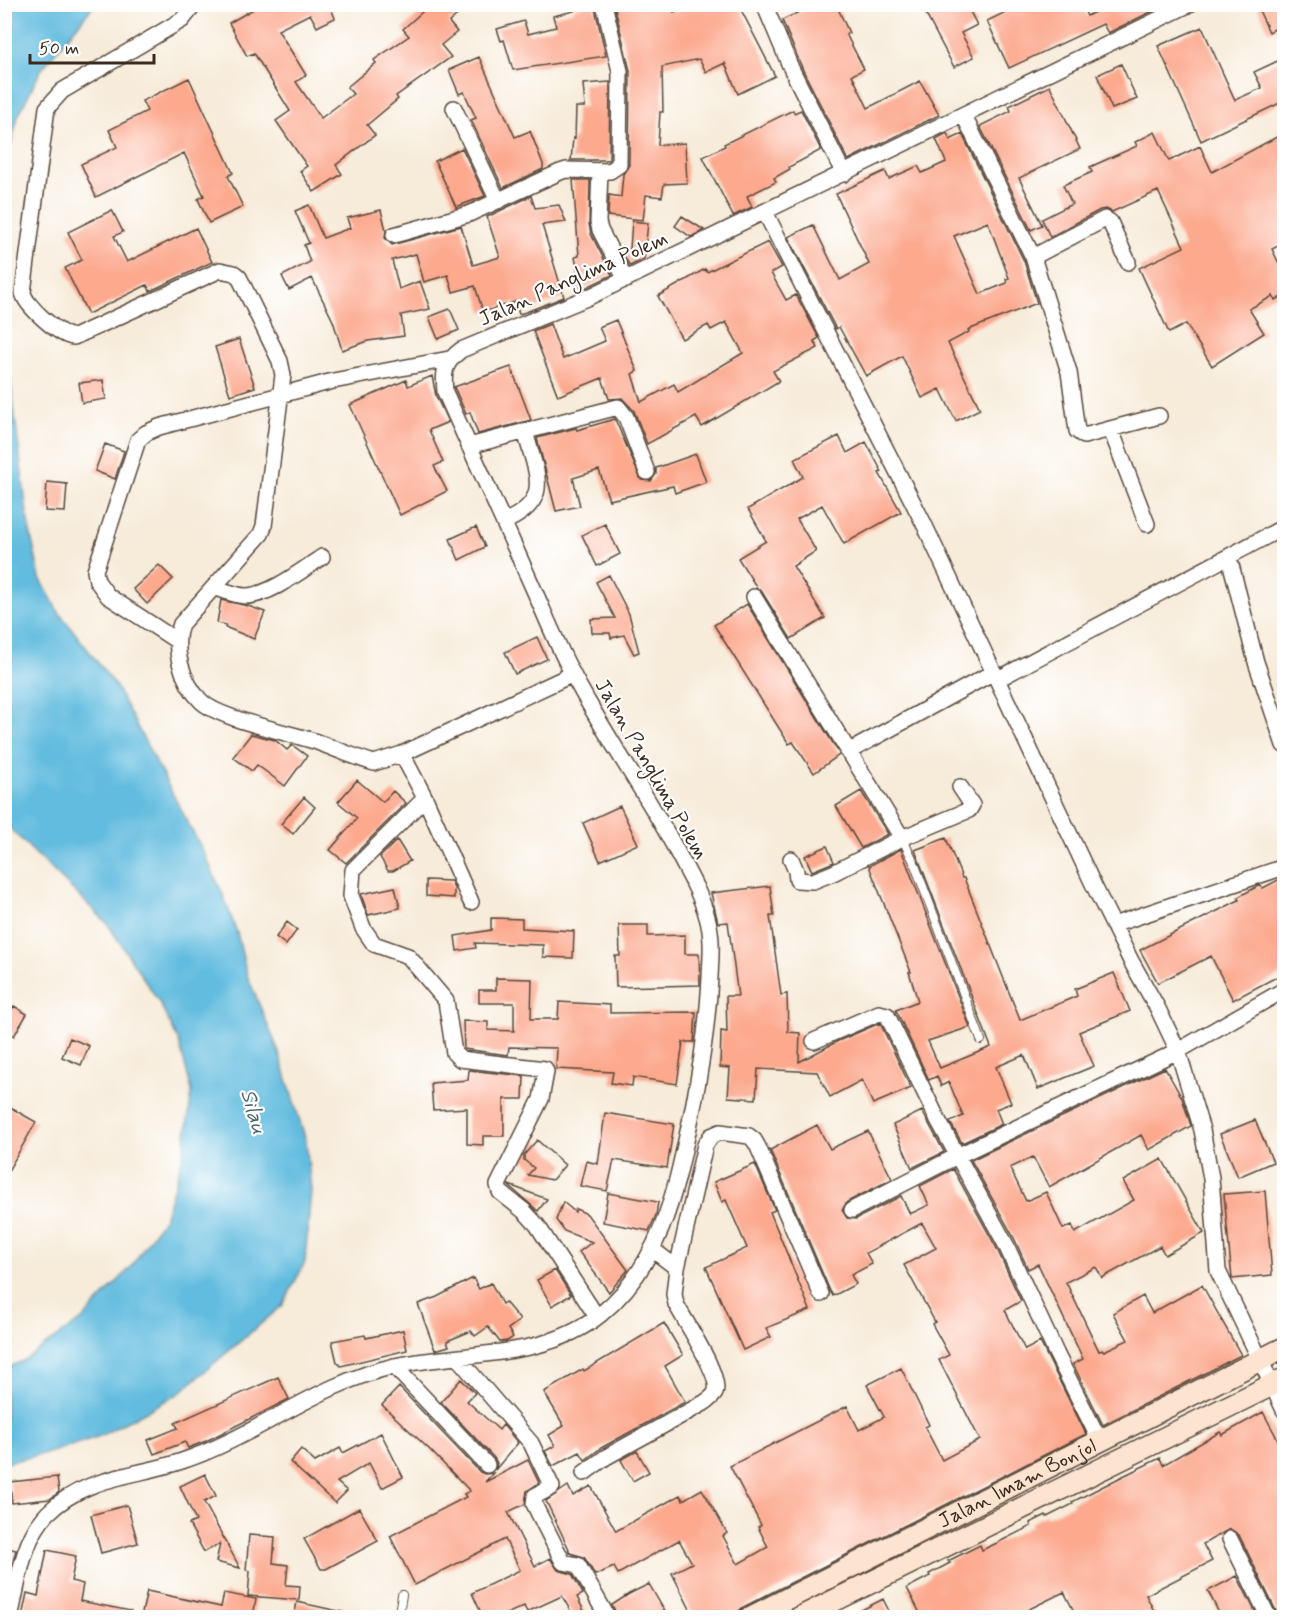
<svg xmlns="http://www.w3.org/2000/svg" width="1289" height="1622" font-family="Mynerve,sans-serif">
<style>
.water{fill:#62bcdf;stroke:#4e737e;stroke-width:1.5}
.building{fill:#fca98e;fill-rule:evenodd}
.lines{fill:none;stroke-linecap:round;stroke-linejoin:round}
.lane-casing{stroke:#57473a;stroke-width:10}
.street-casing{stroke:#57473a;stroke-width:18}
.secondary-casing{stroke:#57473a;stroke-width:24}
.lane{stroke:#fff;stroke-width:8}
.street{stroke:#fff;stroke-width:15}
.secondary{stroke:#fde4d1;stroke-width:21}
.labels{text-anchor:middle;stroke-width:4.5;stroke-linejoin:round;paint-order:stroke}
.street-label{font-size:21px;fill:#3b2a1e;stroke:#fff}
.water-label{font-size:22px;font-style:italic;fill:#495d62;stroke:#fff}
</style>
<rect width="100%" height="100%" fill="#fff"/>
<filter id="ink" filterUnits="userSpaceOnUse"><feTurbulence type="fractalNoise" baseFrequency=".0167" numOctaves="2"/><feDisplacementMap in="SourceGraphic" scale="12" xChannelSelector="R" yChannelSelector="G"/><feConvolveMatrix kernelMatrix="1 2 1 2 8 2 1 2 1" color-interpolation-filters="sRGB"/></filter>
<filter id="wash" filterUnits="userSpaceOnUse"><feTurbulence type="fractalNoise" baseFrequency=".008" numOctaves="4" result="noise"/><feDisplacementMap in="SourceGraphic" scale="24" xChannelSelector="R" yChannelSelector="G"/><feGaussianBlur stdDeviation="1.35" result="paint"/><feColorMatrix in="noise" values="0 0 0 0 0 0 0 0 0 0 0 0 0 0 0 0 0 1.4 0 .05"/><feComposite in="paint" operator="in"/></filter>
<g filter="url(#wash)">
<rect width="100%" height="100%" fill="#f7ebd9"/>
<path class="water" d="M5,4L94,5L41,70L18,116L5,169Z
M4,327L28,522L40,578L58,611L115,685L204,853L224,897L237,933L247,975L278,1050L306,1141L311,1190L305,1262L283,1305L178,1394L100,1436L51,1452L5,1463V1368L21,1362L82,1320L131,1267L165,1216L183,1157L192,1091L179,1042L159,1002L107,923L5,824Z"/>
<g id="blocks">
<path class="building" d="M262,4H329L335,18L317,27L310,14L278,30L306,75L296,82L321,118L353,94L347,87L376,63L374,60L409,36L403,29L431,4H470L449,22L457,32L441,45L451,57L396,96L398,99L367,125L375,135L336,165L342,174L314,192L300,171L307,166L276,121L290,111L254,53L247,56L229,23Z
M589,4H594L606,56L513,70L504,40L501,41L497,29L524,21L528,34L556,27L553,16L574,11L573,8Z
M614,4H671L674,12L690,4H738L775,76L738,94L725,63L706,72L699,59L662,67L663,112H660L658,145L685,143L687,183L664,184L662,197L646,195L643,220L608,216L609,195L621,197L623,174L629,165L630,71Z
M816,4H836L849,33L846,34L864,69L852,75L868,108L920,81L939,115L848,160L803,70L782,20Z
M931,4H966L977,25L961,33L974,57L954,67L923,9Z
M1022,4H1081L1087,16L1111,4H1167L1108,33L1103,24L1009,68L987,21Z
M1256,4H1284V24L1269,32Z
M1202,27L1235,100L1262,88L1254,72L1284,58V101L1201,141L1158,46Z
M479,57L515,137L530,131L543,164V169L503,188L471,120L476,118L464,92L459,94L449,70Z
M1121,64L1137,99L1112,109L1097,75Z
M189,78L233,173L228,176L243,207L209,223L198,199L204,196L184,153L96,197L81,164L117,147L109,130L147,111L142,101Z
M610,82L609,160H571L573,138L575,139L576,107H585L583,84Z
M1050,86L1080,149L1019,178L1042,225L1031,230L980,126L1011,111L1009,106Z
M793,110L794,113L801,110L821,150L789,167L790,169L774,178L776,182L747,196L752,207L733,216L703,157L725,146L724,144Z
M1155,132L1169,161L1200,146L1212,172L1284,133V243L1272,249L1284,274V296L1275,300L1273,296L1249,309L1264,333L1212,366L1186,324L1169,333L1139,268L1184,247L1158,191L1112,212L1106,209L1100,210L1050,237L1042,219L1072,204L1063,185L1092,172L1090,167L1137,146L1135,142Z
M947,133L950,140L962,134L1024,261L1037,303L968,330L969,332L948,343L980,409L956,421L940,389L922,398L902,356L866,376L839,327L836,329L788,237L813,225L840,280L869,264L836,194L885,171L889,179L918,166L922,173L946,162L936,139ZM988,222L1009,278L1006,279L1007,283L980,294L954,236Z
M462,148L485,196L456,207L435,161Z
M573,180H590L589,224L591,234L612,275L581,290L575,257L579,256Z
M531,196L535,208L559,205L566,222L542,225L564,297L526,312L519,314L515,302L483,312L475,286L453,292L448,275L424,282L416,254L392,260L399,289L420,281L430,309L401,315L404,336L368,341L342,350L333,321L312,278L289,290L282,276L310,262L304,245L309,243L295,211L309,205L323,238L350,228L347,218L381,210L386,230L385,238L392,245L461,226L473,265L500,257L487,217Z
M112,210L123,232L114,236L127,262L196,228L212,262L150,291L147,285L88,314L65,268L82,260L68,232Z
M682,216L704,230L691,237L675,226Z
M632,221L648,223L644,259L630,266L622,252L630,249Z
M768,242L782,267L771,273L786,300L796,295L819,338L814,341L818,348L773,371L779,381L702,427L696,417L647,444L634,411L622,398L609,399L602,378L558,396L533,331L550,324L563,359L605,341L599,327L616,320L637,371L632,374L641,402L674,384L678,392L743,353L726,322L711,330L708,325L682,339L658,296L705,269L707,272Z
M450,309L459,330L438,339L429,317Z
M239,339L255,387L230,395L215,347Z
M511,367L531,420L478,434L470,412L466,414L454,387Z
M432,376L436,396L448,422L429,430L443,462L434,466L447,491L400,515L350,405L406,380L408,386Z
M103,380L106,399L82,403L79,383Z
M615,419L641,480L651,481L656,474V468L696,454L706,482L675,493L673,486L609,500L599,470L573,478L580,506L556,511L537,438L576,428L577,430Z
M839,436L847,453L866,442L882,472L879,473L901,512L844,544L822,505L797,519L816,551L793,566L825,618L791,639L762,592L757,588L738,558L766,541L748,509L803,477L794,459Z
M105,444L124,451L115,479L95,471Z
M47,482L67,484L65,512L45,511Z
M605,524L620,554L597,566L582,535Z
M476,527L485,547L459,560L450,539Z
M159,565L173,579L147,604L133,589Z
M609,575L629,614L639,652L634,654L624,635L611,638L610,633H592L591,619L615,618L596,582Z
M221,600L248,606L265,612L254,639L225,627L226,625L217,623Z
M747,604L839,753V755L814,773L793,742L789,744L714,625Z
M537,637L547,659L515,674L505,652Z
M251,734L275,740L287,750L292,745L307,756L285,786L257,765L252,771L233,757Z
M357,780L383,802L393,791L406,803L346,863L330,850L357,818L338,802Z
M861,791L888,834L861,848L836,806Z
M304,797L315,807L293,834L281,824Z
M620,806L638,844L600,861L583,823Z
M946,838L962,878H964L1020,1020L1077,996L1075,989L1114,973L1130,1011L1079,1032L1094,1066L1038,1089L1024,1055L996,1067L1011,1103L996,1109L1002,1124L962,1143L950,1122L963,1116L949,1082L941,1086L937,1076L929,1080L896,1010L918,1001L909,972H911L869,866L901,849L970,1027L928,1041L940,1068L991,1047L915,850Z
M397,840L410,861L393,871H388L380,857Z
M827,846L834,862L812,871L805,856Z
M1284,877V973L1233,1000L1211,956L1158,983L1140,950L1239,900L1238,897L1260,885L1263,888Z
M426,880L451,881L454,888V898L426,896Z
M770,886L774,916H770L781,995L787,994L788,1032L800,1033L799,1062L838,1041L880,1023L911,1088L873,1104L862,1080L830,1097L817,1072L758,1069L756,1099L728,1097L730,1068L720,1067L721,1031L727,1032L726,996H738L728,922L718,923L711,893Z
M395,887L400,908L368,915L361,894Z
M491,918L522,919V928L574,931L573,958L543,957V945L475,943L476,948L457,951L455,936L491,930Z
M287,922L297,930L286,945L276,937Z
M619,925H648V936L685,935V954H699L700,985L616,987L615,956H620Z
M496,978L532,979L531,1019H558L559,1002L610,1005V1013L696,1012L694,1042H683L677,1084L633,1077L632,1086L611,1083L613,1072L556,1069L557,1048L509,1047L508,1055L464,1049L463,1021L488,1022V1030L514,1031V1003H479V990H496Z
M14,1006L27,1014L14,1036L4,1030V1022Z
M70,1038L89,1046L81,1065L62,1057Z
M1165,1068L1182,1098L1191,1126L1149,1150L1141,1135L1049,1187L1033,1157L1010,1168L1026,1201L1046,1192L1063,1229L1072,1225L1075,1233L1134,1200L1123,1181L1162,1159L1204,1233L1165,1255L1160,1246L1102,1278L1096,1267L1066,1282L1099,1351L1103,1350L1104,1351L1128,1340L1113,1313L1143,1296L1152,1313L1202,1285L1241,1355L1103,1425L1073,1364L1083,1359L1038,1264L1028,1269L1014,1238L971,1160Z
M469,1070L524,1076L523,1099H504V1136H483V1145L467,1144V1108L433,1110L431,1083L468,1080Z
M4,1104L36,1122L4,1178Z
M922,1111L944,1152L912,1168L893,1125Z
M605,1113L674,1124L667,1168L614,1160L607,1191L580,1186L586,1161L598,1164Z
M1255,1120L1273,1162L1238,1177L1220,1134Z
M817,1125L830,1149L868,1131L892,1179L847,1202L842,1210L847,1218L856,1219L901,1196L910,1214L929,1205L920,1186L953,1169L996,1247L1021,1301L1005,1310L1025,1350L1040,1342L1086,1434L743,1607L738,1612L736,1617H694L672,1573L692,1563L679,1540L618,1574L614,1567L595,1575L584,1557L570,1553L568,1550L569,1549L546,1501L568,1486L573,1496L591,1486L616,1531L680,1495L683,1500L702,1489L727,1533L723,1536L738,1564L768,1547L758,1527L761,1525L730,1466L847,1406L859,1430L884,1417L867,1385L901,1368L929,1425L925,1427L942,1460L980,1440L939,1360L949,1355L932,1324L935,1322L904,1265L936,1248L922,1223L866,1253L872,1264L851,1275L856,1284L833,1296L830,1291L770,1150Z
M537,1140L565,1165L552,1180L528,1175L534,1168L524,1160V1155Z
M755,1164L775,1210L770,1212L810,1310L766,1328L771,1337L743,1350L706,1267L747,1248L726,1200L722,1202L714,1182Z
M509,1185L547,1199L538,1211L509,1186Z
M1265,1191L1272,1275L1232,1279L1224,1194Z
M608,1193L658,1202L656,1215L649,1231L603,1222Z
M563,1202L575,1212L576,1209L587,1214L628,1270L609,1292L579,1252L592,1242L564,1231L556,1220Z
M555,1270L571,1295L552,1306L537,1280Z
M473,1278L479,1289L491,1283L502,1304L505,1302L520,1320L508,1329L513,1337L507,1341L500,1342L488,1327L475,1336L471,1331L447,1341L449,1346L435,1350L418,1304L437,1297Z
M664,1323L683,1355L665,1366L685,1402L601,1448L585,1460L580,1452L553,1466L545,1451L555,1446L549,1435L564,1426L544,1392L583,1369L584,1371Z
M403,1330L407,1350L341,1366L337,1362L332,1341L365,1335L366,1338Z
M278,1377L289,1399L206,1441L188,1448L185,1442L154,1454L148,1440L178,1428L175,1423Z
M461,1379L475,1393L467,1401L499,1430L503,1425L518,1443L495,1470L497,1463L494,1458L441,1402Z
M399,1387L480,1472L485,1474L493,1473L485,1482L528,1460L539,1483L527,1491L525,1504L508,1512L535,1566L550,1558L558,1570L572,1574L583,1594L577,1597L587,1617H574L562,1596L527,1612L524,1606L500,1617H483L472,1593L520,1570L505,1539L415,1585L390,1536L466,1497L464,1494L470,1491L430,1450L382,1405Z
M1263,1412L1284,1451V1617H1279L1239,1535L1230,1529L1203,1544L1212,1561L1146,1595L1157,1617H1077L1064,1592L1013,1617H922L907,1588L930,1576L929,1574L950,1563L948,1561L980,1545L982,1550L997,1543L1031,1526L1030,1523L1046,1515L1047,1517L1073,1504L1072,1502L1121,1477L1160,1458L1163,1465L1220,1432L1222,1435Z
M381,1433L403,1477L382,1488L369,1463L337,1482L347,1491L335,1503L290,1462L301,1449L315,1462L340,1448L343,1453Z
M637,1451L649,1472L633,1481L621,1460Z
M205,1474L216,1496L204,1502L240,1568L216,1562L220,1544L204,1552L189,1524L196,1521L180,1486Z
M57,1477L59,1492L50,1499L12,1503L10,1482Z
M127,1505L138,1543L101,1553L91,1515Z
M359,1508L378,1541L326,1569H321L304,1539Z
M249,1535L275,1537L273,1563L288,1565L286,1585L300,1586L299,1600L248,1596L250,1571L246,1570Z
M4,1547L16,1550L6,1588H4Z
M47,1550L76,1556L71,1581L83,1584L80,1601L131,1611V1617H22L27,1593L38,1596Z
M1237,1576L1258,1617H1221L1208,1591Z
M649,1584L668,1617H618L612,1605L629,1594Z
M147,1591L221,1607L224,1593L256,1599L253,1617H141Z
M883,1599L892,1617H848Z
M297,1602L343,1612L342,1617H294Z"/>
</g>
</g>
<g filter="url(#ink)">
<use href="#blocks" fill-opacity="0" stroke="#57473a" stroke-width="1.5"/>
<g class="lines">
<defs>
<path id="lane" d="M902,838L913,860L981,1040
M398,1618L402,1595"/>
<path id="street" d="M195,4L182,20L62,91L47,108L23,292C24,305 61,337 74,337L220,270L234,273L239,277L280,361L283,375L264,526L261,534L181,624C172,648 182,682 201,701C219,719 287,732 314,741C334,748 354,757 374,763L402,754L573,674
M764,4L791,68L844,174
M454,108L498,201
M964,116L1033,257L1069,372L1077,431L1084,436L1159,416
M600,171L598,222L600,230L626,280
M765,212L924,524L1094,886L1131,961L1158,1009L1178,1051L1202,1130L1211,1178L1218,1271L1284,1410
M394,235L469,214L560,172L566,170L610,171L619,165L620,71L604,4
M1033,257L1105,219L1110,222L1128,262
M1111,430L1147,524
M469,446L618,407L626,417L647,472
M504,522C554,500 536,474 525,431
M1229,557L1256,662L1284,745
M214,587C223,590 236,596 246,596C269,596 302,570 322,557
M754,597L902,838
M177,641L108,596L97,581L95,571L138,440L146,433L159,427L333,381L449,359
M998,679L1284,527
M848,752L994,672
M402,754L425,798L471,902
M425,798L353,870L351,896L363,928L374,944L408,956L446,1001L454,1053L460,1059L545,1069L546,1072L541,1099L498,1185L500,1192L524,1211L537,1225L597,1317
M791,859L796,871L797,880L813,881L833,873L902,838L969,810L972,805L960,787
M1113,925L1284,867
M814,1041L879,1013L887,1015L938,1120L1005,1243L1057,1355L1100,1441
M852,1210L957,1156L1178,1051L1284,990
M653,1250L677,1268L705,1145L711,1136L720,1132L749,1136L754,1140L758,1147L821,1294
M458,1358L531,1443L552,1487L535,1496L534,1504L563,1562L578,1565L608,1618
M394,1366L487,1465
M584,1473L606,1457L704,1403C707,1401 713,1397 715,1393C723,1378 684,1320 676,1304L674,1294L677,1268
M1230,1539L1269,1618
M10,1618C18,1584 22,1539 48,1513C85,1476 135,1477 182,1461C257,1436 318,1383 395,1366C463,1351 544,1361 601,1314C663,1263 676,1187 692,1113C701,1068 708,1023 710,977C711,956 713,937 707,917C700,892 686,869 674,846C643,788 604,734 573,675C557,645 544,612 530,581C502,518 473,455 445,392C443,371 444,363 461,350L589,297L1190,4"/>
<g id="secondary">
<path id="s1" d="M749,1618L1284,1348"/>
<path d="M799,1618L1284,1379"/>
</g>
</defs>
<use href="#lane" class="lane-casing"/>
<use href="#street" class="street-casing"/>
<use href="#secondary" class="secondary-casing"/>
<use href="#lane" class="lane"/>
<use href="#street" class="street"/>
<use href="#secondary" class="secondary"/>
</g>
</g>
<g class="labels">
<g class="street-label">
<text transform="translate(573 278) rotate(-24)" y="7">Jalan Panglima Polem</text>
<text transform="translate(652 769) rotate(60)" y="7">Jalan Panglima Polem</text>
<text dy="7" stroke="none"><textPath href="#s1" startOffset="300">Jalan Imam Bonjol</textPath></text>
</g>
<g class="water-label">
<text transform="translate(255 1111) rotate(74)" y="8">Silau</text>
</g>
</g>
<rect width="1289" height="1622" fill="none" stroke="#fff" stroke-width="24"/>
<path d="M30 54v9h124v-9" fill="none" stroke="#3b2a1e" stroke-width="3"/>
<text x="39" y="54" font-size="18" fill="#3b2a1e" stroke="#ffffff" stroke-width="4.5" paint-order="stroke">50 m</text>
</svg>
